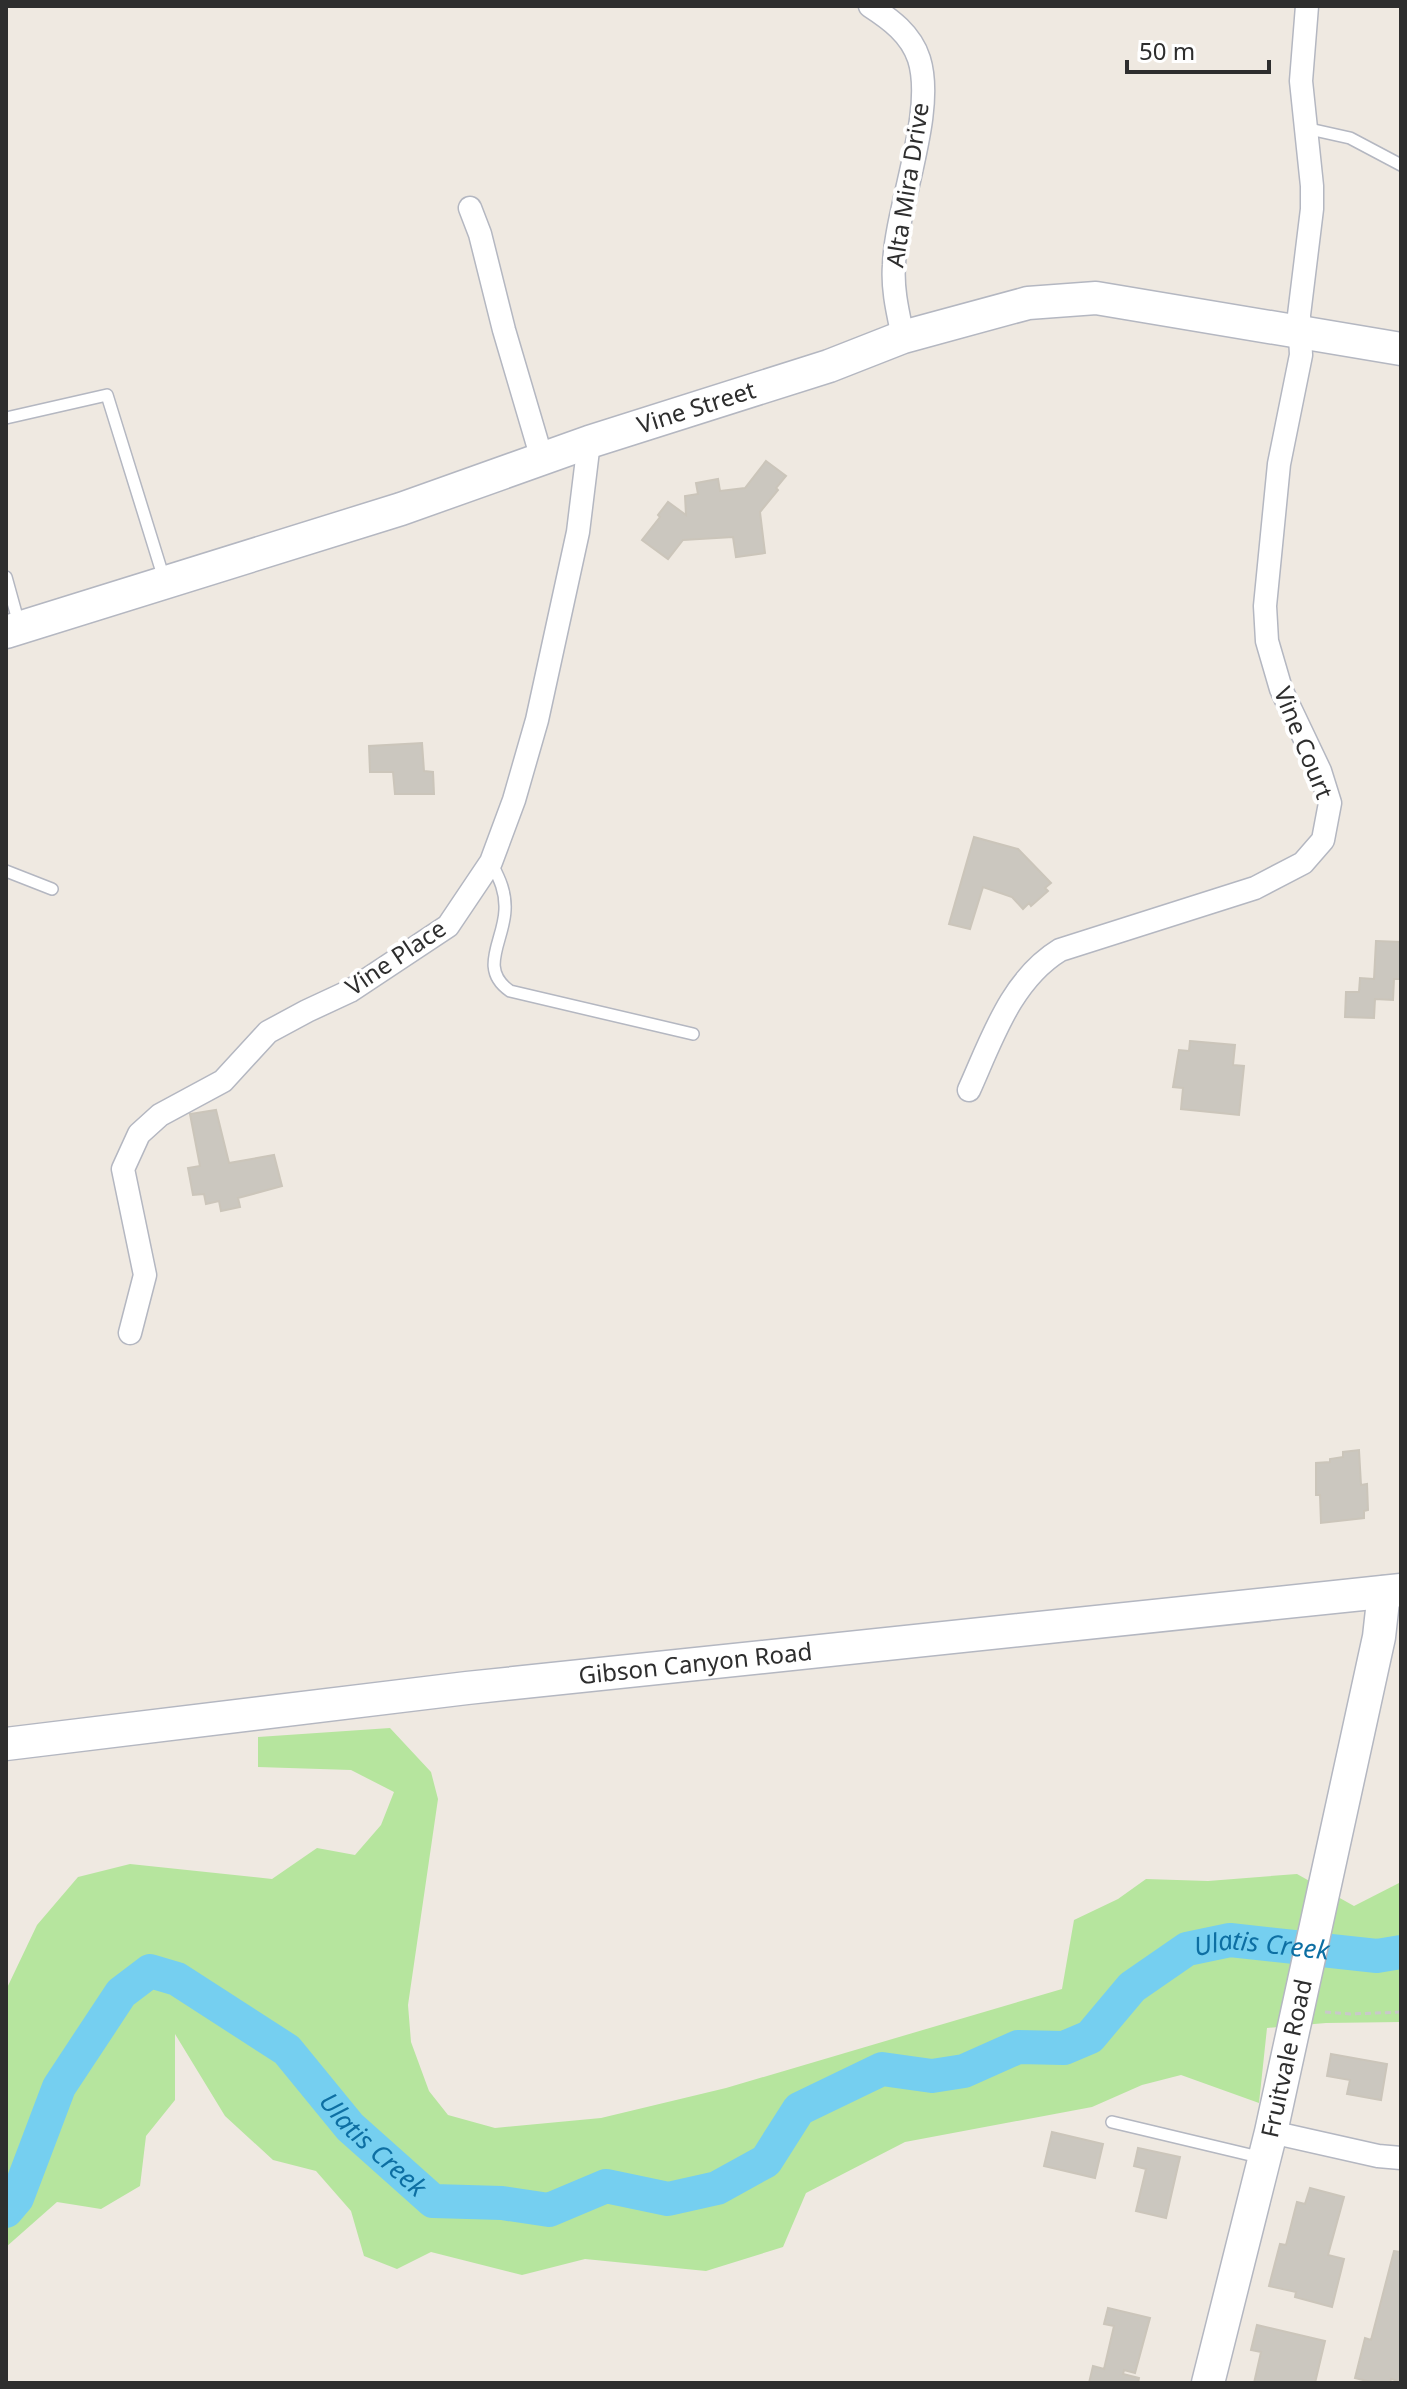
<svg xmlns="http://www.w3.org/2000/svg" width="1407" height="2389" font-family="'Noto Sans',sans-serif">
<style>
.green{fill:#b6e59e}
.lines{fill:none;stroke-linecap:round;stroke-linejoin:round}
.river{stroke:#75cff0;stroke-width:34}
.building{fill:#cbc7bf;stroke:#cbc5ba;stroke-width:2}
.lane-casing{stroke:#b4b7c1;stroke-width:14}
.street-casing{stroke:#b4b7c1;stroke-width:25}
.secondary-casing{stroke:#b4b7c1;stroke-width:35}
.path{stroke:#c9c9c9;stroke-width:3;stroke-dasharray:6 4;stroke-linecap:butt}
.lane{stroke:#fff;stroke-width:11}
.street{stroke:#fff;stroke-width:22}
.secondary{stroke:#fff;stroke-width:32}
.labels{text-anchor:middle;stroke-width:8;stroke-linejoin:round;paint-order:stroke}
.street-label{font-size:24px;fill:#2e2e2e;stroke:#fff}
.water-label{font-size:26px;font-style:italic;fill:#0d6fa3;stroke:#fff}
</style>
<rect width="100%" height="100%" fill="#efe9e1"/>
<path class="green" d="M390,1728L431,1772L438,1799L408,2005L411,2042L429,2091L448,2115L495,2128L601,2118L726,2088L1062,1989L1074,1920L1118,1899L1146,1879L1208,1881L1297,1874L1354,1906L1401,1882V2022L1326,2023L1267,2028L1259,2103L1181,2075L1142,2085L1092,2107L905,2142L806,2193L783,2247L706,2271L585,2259L522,2275L431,2252L397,2269L364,2256L351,2211L316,2171L273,2160L225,2116L175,2034V2100L146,2136L140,2186L101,2209L57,2202L6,2247V1990L37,1925L78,1877L130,1864L272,1879L317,1848L355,1855L381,1825L394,1792L351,1770L258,1767V1737Z"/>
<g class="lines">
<path class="river" id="s1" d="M6,2211L17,2198L59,2087L121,1993L150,1971L177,1979L287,2050L350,2127L433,2201L502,2203L549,2210L606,2186L668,2199L717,2188L766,2161L799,2109L882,2069L932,2076L964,2071L1018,2047L1064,2048L1090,2037L1132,1987L1187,1949L1230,1940L1377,1956L1401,1952"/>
</g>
<path class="building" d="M766,461L786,476L776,488L778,490L760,512L765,553L736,557L733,537L683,540L668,559L642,540L660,517L658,515L668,502L686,515L685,496L698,494L696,483L718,479L720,491L745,488Z
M422,743L424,771L433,772L434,794H395L393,772H370L369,746Z
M974,837L1018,849L1051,883L1045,888L1048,891L1031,906L1029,903L1023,909L1012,897L983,887L970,929L949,924Z
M1376,941L1401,942V979H1394L1393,1000L1375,999L1374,1018L1345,1017L1346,992H1359L1360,978L1374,979Z
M1190,1041L1235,1045L1233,1065L1244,1066L1239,1115L1181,1109L1183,1088L1173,1087L1179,1050L1189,1051Z
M216,1110L229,1163L274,1155L282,1186L238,1198L240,1207L221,1211L219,1201L206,1204L204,1194L193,1195L188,1168L200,1166L190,1114Z
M1359,1450L1361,1485L1367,1484L1368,1510L1364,1511V1518L1321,1523L1320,1495H1316V1463L1330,1462V1459L1343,1457V1452Z
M1331,2054L1387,2064L1381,2100L1347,2094L1350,2080L1327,2076Z
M1052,2132L1103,2144L1095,2178L1044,2166Z
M1138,2148L1180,2157L1166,2218L1136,2211L1146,2169L1134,2166Z
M1310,2188L1344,2197L1328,2255L1344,2259L1332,2307L1295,2297L1296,2292L1269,2286L1280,2244L1286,2245L1297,2202L1305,2204Z
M1394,2251L1401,2252V2382L1391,2379L1390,2383H1375L1355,2378L1365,2338L1371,2340Z
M1108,2308L1150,2318L1135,2373L1124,2370L1123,2374L1139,2378L1138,2383H1089L1093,2366L1104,2369L1114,2326L1104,2324Z
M1257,2325L1325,2341L1315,2383H1254L1261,2352L1251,2350Z"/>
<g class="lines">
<defs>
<path id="lane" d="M1305,128L1350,138L1401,165
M6,418L107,395L165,582
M6,577L19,624
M491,862C499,878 506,891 505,910C504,941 478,969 510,991L693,1034
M6,871L52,889
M1112,2122L1263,2158"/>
<path id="street" d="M870,6C890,19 911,34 919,59C936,113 896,206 894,265C892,289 898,313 903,337
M470,208L480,234L504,330L542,459
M969,1090C992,1039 1011,980 1060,950L1255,888L1303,863L1323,840L1330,803L1320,771L1281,689L1267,641L1265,606L1279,464L1301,355L1299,315L1312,209V186L1301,81L1307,6
M130,1333L145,1275L123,1169L139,1134L160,1115L223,1081L268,1032L307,1011L350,991L448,926L491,862L514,800L537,720L578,532L589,442
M1271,2132L1378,2156L1401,2158"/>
<g id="secondary">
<path id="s2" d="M6,632L401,509L589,442L829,366L903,337L1028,303L1096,298L1401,349"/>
<path id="s3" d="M6,1744L467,1688L1401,1590"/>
<path id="s4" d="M1208,2383L1271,2132L1379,1637L1384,1592"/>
</g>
</defs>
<use href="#lane" class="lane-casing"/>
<use href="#street" class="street-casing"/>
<use href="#secondary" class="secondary-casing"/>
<path class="path" d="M1325,2012L1350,2014L1401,2012"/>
<use href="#lane" class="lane"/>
<use href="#street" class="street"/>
<use href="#secondary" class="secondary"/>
</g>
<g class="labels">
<g class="street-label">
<text transform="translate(908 185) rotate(-81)" y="8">Alta Mira Drive</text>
<text dy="8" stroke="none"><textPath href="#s2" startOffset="726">Vine Street</textPath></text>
<text transform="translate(1303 743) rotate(68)" y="8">Vine Court</text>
<text transform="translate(396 958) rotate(-34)" y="8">Vine Place</text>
<text dy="8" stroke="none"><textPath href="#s3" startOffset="694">Gibson Canyon Road</textPath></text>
<text dy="8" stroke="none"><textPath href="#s4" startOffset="334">Fruitvale Road</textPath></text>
</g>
<g class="water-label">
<text dy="9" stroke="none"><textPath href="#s1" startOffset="1580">Ulatis Creek</textPath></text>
<text dy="9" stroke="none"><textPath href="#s1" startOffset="572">Ulatis Creek</textPath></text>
</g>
</g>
<rect width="1407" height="2389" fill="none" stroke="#2e2e2e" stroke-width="16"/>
<path d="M1127 60v12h142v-12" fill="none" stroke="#2e2e2e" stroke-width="4"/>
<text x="1139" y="60" font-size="24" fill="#2e2e2e" stroke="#ffffff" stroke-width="6" paint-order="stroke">50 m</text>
</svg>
